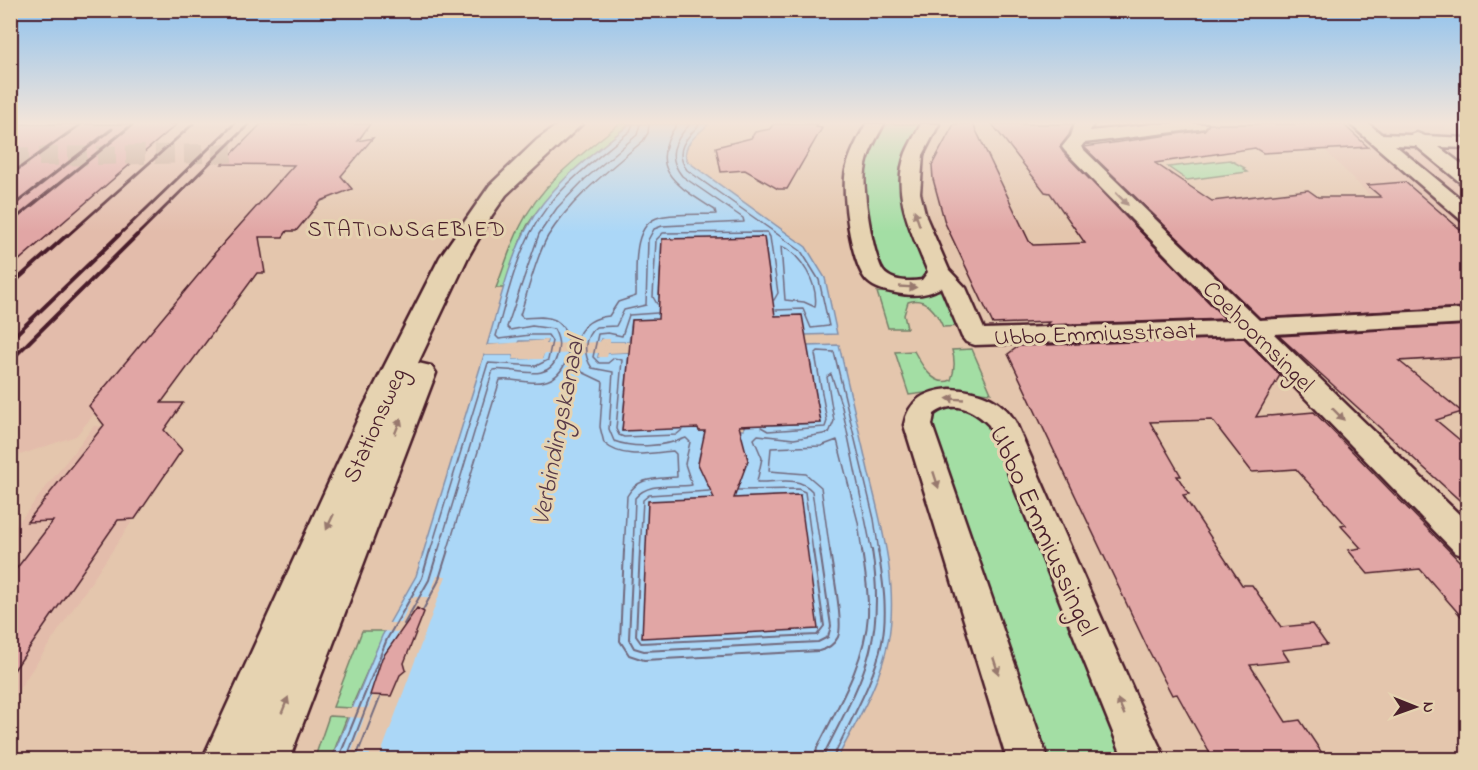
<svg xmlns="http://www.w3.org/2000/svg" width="1478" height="770" font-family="'Indie Flower',sans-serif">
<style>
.built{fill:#e3bcab}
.green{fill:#a3dea4;stroke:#767e68;stroke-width:1.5}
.water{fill:#abd7f7;stroke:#848da5;stroke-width:1.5}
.pier{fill:#e4c6ad}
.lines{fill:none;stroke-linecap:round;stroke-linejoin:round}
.shore-far1{stroke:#71697d;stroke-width:1.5}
.shore{stroke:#71697d;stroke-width:2}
.building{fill:#e1a6a5;stroke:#4a1f2b;stroke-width:1.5}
.street-tunnel{stroke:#c5a593;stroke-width:19;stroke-dasharray:19 10;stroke-linecap:butt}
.street-casing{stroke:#4a1f2b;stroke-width:5}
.secondary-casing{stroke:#4a1f2b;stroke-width:5}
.street{fill:#e6d3b1;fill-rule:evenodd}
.secondary{fill:#e6d3b1;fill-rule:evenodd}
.rail-far1{stroke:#4a1f2b;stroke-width:3}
.rail{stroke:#4a1f2b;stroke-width:4}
.oneway{fill:#98796e}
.labels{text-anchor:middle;stroke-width:6;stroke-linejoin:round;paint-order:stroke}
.far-neighbourhood-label{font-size:22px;letter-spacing:1.5px;fill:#4a1f2b;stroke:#e6d3b1}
.street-label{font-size:24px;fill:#4a1f2b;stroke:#e6d3b1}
.water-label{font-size:26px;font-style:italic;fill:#593b4a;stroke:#e6d3b1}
.near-street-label{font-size:28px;fill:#4a1f2b;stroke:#e6d3b1}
</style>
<rect width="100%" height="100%" fill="#e4c6ad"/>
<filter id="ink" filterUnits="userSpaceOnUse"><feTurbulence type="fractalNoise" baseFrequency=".0167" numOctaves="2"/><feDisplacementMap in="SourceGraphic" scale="12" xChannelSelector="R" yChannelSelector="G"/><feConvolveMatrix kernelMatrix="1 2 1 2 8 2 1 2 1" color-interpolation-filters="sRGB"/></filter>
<g filter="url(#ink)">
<path class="built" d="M76,124H333L76,436L11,458L10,172Z
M1299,124H1439L1467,143V293Z
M94,426L157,431L180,450L11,701V532Z"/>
<path class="green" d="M619,124H630C593,154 552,185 527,226C517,244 512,268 505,288H496C504,268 510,246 520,227C541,183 582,154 619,124Z
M880,124H925L908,154L931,272C914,287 897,281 879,272L859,200L869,143Z
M1230,160L1245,168L1243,169L1247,172L1187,180L1168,167Z
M947,290L963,326L943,327C937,313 925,295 908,302L904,315L907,328H888L877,292L913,294Z
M972,349L991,393L948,390L909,395L895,352L914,351C921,364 934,388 951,380C955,370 955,360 952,350Z
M966,408L985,416L1137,759H1037L929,419C937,407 952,408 966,408Z
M362,631H385L351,708L333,707Z
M329,716L347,717L331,759L314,760Z"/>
<path class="water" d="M630,124H709C699,133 680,146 687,161L806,247L825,278L837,334L805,335L801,315L755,317L722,297L772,295L764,237L662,240L659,298L710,297L679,319L632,320L629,342H609L601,339L598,357L608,353L629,352L622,431L698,418L699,431H714L700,453L698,464L716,498L642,637L800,495L732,498L748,460L745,450L728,430H744V416L767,425L821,423L807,346L839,345C849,388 859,431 869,474C882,527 899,587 888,642C880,684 856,722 837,759L331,760L382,636L416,576L484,355H514L513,359L542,358L547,341H519L517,344L487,345C498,309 509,260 527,228C549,185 593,154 630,124Z"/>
<path class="pier" d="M601,339H610V342H629V345H609L604,342L602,354L608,350L629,349V352L608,353L607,357H598L599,353L544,354L542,359H513L514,355H484L485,352H514L517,356H540L543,343L521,344L517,347L486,348L487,345L547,340L546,344L600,342Z
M437,576H446L379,759H369L370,754L351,753L364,718L344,717L347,708H368L398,632L381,631L385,623H401L412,597H429Z"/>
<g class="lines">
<path class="shore-far1" d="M700,124C686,138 673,151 687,170L801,251L819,280L829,326L811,328L803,309L776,310
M781,246C801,254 819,285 815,307L804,302L785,300Z
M657,304L653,297L656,240L663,233L767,232L770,237L778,293L774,300
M657,313L629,315L622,336L608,333L598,334L593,357L599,363H608L614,358L622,360L616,429L619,435L624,437L676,435L682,430
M761,427L768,431L825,427L827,421L815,354L818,351L834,352L874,519L879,552
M738,490L798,489L805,492L813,552
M430,552L488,363L536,366L548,360L552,341L548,335H530L499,339L496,336C506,301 514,264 531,232C553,190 594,161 630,131L633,124
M438,552L493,370C512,366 549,386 557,356C560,345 559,339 554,329L532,326L510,330L507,327L539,234L557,208L585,179L637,135L640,124
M447,552L500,380C516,378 535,387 551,379C571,369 576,332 555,320C546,315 533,318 523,318L520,315C528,292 536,256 548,236C572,198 609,170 643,141L648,133L649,124
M624,552L627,496C638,476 657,479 677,477L676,454L673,451C650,453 623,460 604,443L600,427L603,382L582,372C566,346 579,319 609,316L618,302L636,296C637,273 630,224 660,217C677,213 698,215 716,214L715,210C678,186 645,170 677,124
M633,552L635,498C649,481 672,488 692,485L685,464L690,442L686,438C665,446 635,449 614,441L609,429L613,372L592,368C583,355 583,337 596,327L616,326L624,310L646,305L648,240L654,229L662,226L744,222L743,218L682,176C666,156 674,141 690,124
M640,552L643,500L649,495L709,491
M821,552L812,491C798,475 776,483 757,482L762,458L754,439L758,435L794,439L829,433L834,421L827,377L831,374L842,407L872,552
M830,552L821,487L806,474L769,471L771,448L821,446L837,440L858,522L862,552"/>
<path class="shore" d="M624,550L620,641L629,655L644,660L819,651C827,649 834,645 838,637C844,622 832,568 830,550
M633,550L629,639L634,648L644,651L818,642L828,637L831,626L820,550
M640,550L636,636L641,643L817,635L824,626L813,550
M423,610L438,582L448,550
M404,624L429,580L438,550
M338,760L387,639L422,578L430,550
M346,760L370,697
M355,760L380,697
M815,760L817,748C838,706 865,663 868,615C869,593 865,572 862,550
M824,760L825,752C864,676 886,640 872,550
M832,760C849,722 874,683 882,642C888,611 883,581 878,550"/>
</g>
<path class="building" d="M10,124H177L10,268Z
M261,124H370L358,141L373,138L341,176L352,189L321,201L296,231H287L283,237H259L265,273H257L161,403H183L164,430L182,450L135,519L118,520L10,676V577L53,521L27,522L104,425L89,406L215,255H213L294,165L222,164Z
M773,124H818L816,127L822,128L787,189H778L745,170L721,172L716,147L751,138L755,132L770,129Z
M954,124H973L1029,241L1033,245L1085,243L1050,193L1045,192L992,124H1073L1069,135L1060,147L1063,152L1225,319L1046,325L1049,322L993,324L945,223L933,179L932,165Z
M1209,124H1343L1368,147L1263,153L1255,148L1155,163L1212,201L1308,190L1318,197H1381L1367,185L1405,182L1467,235V307L1260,318L1084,147L1204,130Z
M764,237L775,316L802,315L821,423L739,426L748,460L734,498L800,495L818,629L642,638L648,501L714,498L698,464L705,431H699L698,428L622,431L632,320L658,319L662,239Z
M1467,325V357L1399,361L1462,412L1436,420L1467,446V507L1279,336Z
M1244,338L1280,375L1256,417L1314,412L1467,569V623L1420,569L1368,574L1348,550L1361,548L1341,526L1346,525L1296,469L1252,472L1212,420L1150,422L1181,476H1177L1189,494L1183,495L1242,585H1252L1281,627L1312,624L1327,645L1282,650L1289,661L1250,665L1286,722L1300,720L1326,759H1213L1177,694L1172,695L1149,651L1008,354L1019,346Z
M417,608L424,612L404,663L406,670L400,675L391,696L370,695L382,658Z"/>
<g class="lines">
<path class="street-tunnel" d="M10,157L235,153"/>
<defs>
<path id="street" d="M866,124H884C876,139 867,154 865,171C862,190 873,256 883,271C891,282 910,282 922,280L928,272C913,235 890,193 906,153C910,143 916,134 921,124H939L923,155L920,193L926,217L949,270L966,288L984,329L1230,321L1065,151L1062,147L1071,136L1075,124H1093L1090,131L1154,124H1207L1204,128L1198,129L1084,143L1081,147L1259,320L1468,309V323L1274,334L1468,523V557L1456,553L1245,336L975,345L966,342L962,337L941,287C928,296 911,296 896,293C886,291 875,289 867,281C851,264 841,192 846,170C850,153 858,139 866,124Z
M1350,124H1369L1381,134L1410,135L1417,133L1425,136L1468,138V148L1439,147L1468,169V185L1461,183L1416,146L1395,145L1468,205V222L1461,220Z
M950,389C976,390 1001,398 1015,421L1142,710L1166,760H1124L989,425C974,410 954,399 934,414L932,425L1048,760H1007L904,425C909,399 926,391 950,389Z"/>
<path id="secondary" d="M559,124H582L506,195L492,215L468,257L418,363L431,366L436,373L289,760H202L362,410L440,257L490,185L537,140Z"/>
</defs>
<use href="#street" class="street-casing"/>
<use href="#secondary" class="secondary-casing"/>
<use href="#street" class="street"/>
<use href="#secondary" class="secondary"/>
<path class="rail-far1" d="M10,175L81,124
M10,208L112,129
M10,223L133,124
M66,237L193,124
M117,237L234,124
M135,237L249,124"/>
<path class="rail" d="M10,286L67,235
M10,340L119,235
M10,361L137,235"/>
</g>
<defs><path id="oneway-solid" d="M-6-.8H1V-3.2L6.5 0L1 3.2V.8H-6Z" transform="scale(1.5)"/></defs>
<g class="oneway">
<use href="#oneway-solid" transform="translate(1122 199) rotate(45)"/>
<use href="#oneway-solid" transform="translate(917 218) rotate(-109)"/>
<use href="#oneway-solid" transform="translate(908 287) rotate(3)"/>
<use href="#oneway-solid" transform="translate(955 399) rotate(-177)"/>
<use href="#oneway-solid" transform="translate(1338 414) rotate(45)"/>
<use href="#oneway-solid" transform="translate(398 426) rotate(-68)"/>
<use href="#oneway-solid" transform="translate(936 480) rotate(72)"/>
<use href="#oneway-solid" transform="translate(330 522) rotate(115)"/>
<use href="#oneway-solid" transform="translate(996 666) rotate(72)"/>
<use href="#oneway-solid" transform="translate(285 705) rotate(-68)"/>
<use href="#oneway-solid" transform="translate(1121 707) rotate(-113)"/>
</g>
</g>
<linearGradient id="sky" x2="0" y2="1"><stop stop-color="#8fc2ee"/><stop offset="0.53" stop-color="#f3e5da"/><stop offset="1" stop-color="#f3e5da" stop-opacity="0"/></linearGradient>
<rect width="1478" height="232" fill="url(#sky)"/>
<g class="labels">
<g class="far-neighbourhood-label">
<text x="407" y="236">STATIONSGEBIED</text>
</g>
<g class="street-label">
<text transform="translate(1095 333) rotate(-2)" y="8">Ubbo Emmiusstraat</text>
<text transform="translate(1259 336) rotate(45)" y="8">Coehoornsingel</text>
<text transform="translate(374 425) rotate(-66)" y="8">Stationsweg</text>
</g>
<g class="water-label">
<text transform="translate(557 431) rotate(-79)" y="9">Verbindingskanaal</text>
</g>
<g class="near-street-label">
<text transform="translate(1045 530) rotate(66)" y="10">Ubbo Emmiussingel</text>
</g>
</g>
<rect width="1478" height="770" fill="none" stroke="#e6d3b1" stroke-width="36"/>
<rect x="18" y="18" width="1442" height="734" fill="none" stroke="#4a1f2b" stroke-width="2" filter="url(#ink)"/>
<g transform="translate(1415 707) rotate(91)" stroke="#e6d3b1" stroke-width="4.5" paint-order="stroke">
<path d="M0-4.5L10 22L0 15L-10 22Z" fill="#4a1f2b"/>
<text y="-9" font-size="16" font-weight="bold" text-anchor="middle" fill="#4a1f2b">N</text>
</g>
</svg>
